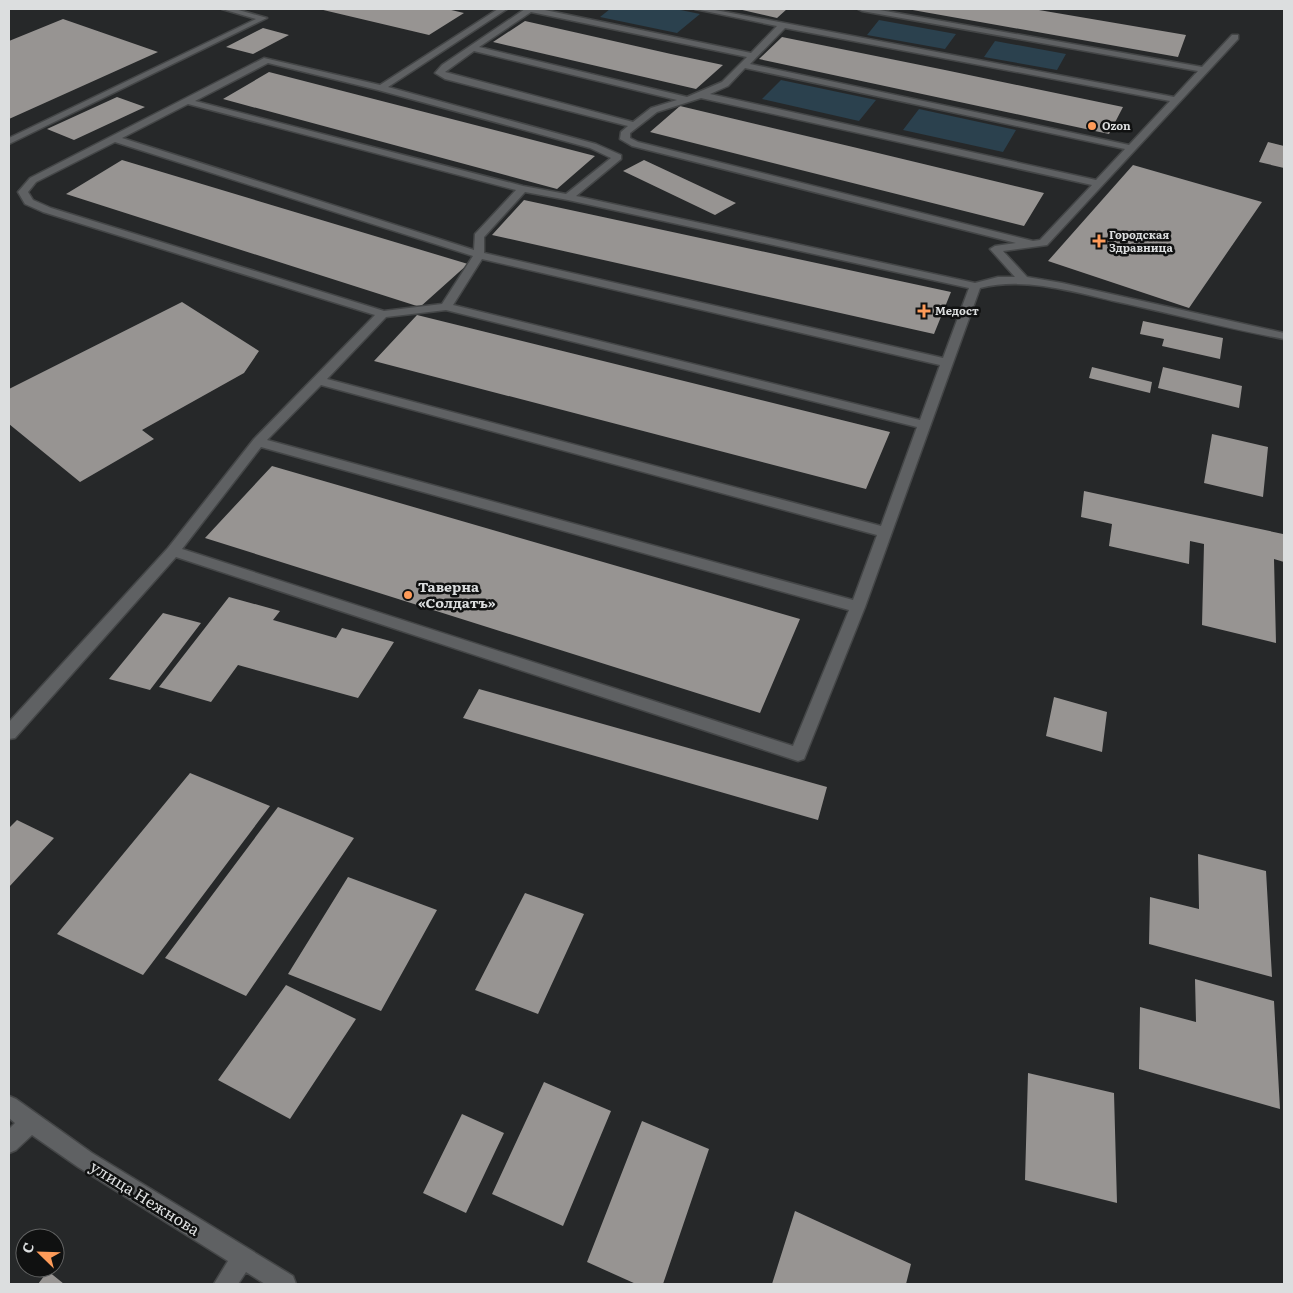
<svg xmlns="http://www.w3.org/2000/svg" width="1293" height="1293" font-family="Literata,serif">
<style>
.green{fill:#2b414e}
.building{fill:#979492}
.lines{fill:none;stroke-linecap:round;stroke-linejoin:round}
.minor-casing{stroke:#444647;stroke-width:3}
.minor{fill:#5f6163;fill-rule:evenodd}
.poi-dot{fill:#fe9b59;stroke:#101111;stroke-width:2}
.labels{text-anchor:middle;stroke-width:5;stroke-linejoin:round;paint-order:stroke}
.far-poi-label{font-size:11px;font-weight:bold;fill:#dcdedf;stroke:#101111;text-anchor:start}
.poi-label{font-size:14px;font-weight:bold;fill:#dcdedf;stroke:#101111;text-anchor:start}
.near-street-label{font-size:16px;fill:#dcdedf;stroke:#101111}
</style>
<rect width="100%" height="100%" fill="#262829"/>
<path class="green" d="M610,9H676L700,14L677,33L600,17Z
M879,20L956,34L945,49L867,35Z
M995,41L1066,54L1057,70L984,57Z
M781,80L876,100L859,121L762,99Z
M919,109L1016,130L1003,152L903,130Z"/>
<path class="building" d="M319,9H447L464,13L429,35Z
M738,9H787L777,18Z
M907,9H1033L1186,35L1178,57Z
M63,19L158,52L9,119V41Z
M525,21L671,54L723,65L696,89L493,42Z
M263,28L289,35L253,54L226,47Z
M782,37L945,70L1123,107L1109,134L759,59Z
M269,72L595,156L557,189L223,99Z
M117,97L145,107L74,140L47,129Z
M680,106L853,147L1044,193L1024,226L650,132Z
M1268,142L1284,146V168L1259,162Z
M122,160L468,264L420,307L66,194Z
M644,160L736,203L715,215L623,171Z
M1133,165L1262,202L1189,308L1048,261Z
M524,200L951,292L934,334L492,235Z
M182,302L259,351L244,373L142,430L154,439L80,482L9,424V389Z
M417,315L890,432L866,489L374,361Z
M1143,321L1223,338L1220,359L1162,346L1164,339L1140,334Z
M1092,367L1152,382L1150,393L1089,378Z
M1163,367L1242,386L1239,408L1158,388Z
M1212,434L1268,447L1263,497L1204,483Z
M272,466L800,619L760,713L205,538Z
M1084,491L1283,534L1284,562L1274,559L1276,643L1202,625L1204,544L1190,541L1189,564L1109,546L1112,524L1081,517Z
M229,597L280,611L273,620L336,638L342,628L394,642L358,698L238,665L211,702L159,687Z
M163,613L201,623L150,690L109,679Z
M479,689L827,787L818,820L463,718Z
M1054,697L1107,712L1102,752L1046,736Z
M190,773L270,806L143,975L57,934Z
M278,807L354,838L246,996L165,958Z
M17,820L54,838L9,887V828Z
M1198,854L1266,871L1272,977L1149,944L1150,897L1199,909Z
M348,877L437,910L381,1011L288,974Z
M525,893L584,914L538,1014L475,990Z
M1195,979L1274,1001L1280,1109L1139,1069L1140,1007L1196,1022Z
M286,985L356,1019L290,1119L218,1080Z
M1028,1073L1114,1093L1117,1203L1025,1180Z
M544,1082L611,1111L563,1226L492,1194Z
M462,1114L504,1133L466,1213L423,1193Z
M642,1121L709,1149L663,1284H636L587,1262Z
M795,1211L911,1264L906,1284H772Z
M48,1271L64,1284H38Z"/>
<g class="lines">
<defs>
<path id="minor" d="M222,9H235L267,18L9,144V138L256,19Z
M498,9H507L388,87L596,144L621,155V159L576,196L975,283L998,277H1015L990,249L995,246L1016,243L632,146L620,139L621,132L628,126L445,79L435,73L442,65L525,9H540L751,53L777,26L695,9H710L1174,97L1198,71L862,11L858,9H874L1202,67L1232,35H1238V39L1047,245L1003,251L1027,277L1062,283L1284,333V339C1230,329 1177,315 1123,303C1077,293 1027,276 980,288L865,607L806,754L804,759L798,761L176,557L15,738L9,739V722L168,548L254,439L375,315L43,212L25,204L18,192L30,178L264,58L380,85ZM531,12L747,57L722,82L687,97L479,47ZM785,28L1170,101L1129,145L750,64ZM474,51L677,100L651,108L633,122L445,72ZM268,63L378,90L590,148L611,158L566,194L523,186L195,101ZM745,68L1125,149L1096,180L710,94L728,86ZM701,98L1092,185L1040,240L1033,241L638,142L630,138V133L657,112ZM188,104L516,190L475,234L474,250L122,138ZM115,142L473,256L442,304L384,311L51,208L33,200L28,192L36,182ZM525,192L568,200L969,288L943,358L484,253V237ZM482,259L940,365L920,420L453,305ZM446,310L917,427L881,526L327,379L386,317ZM321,385L877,535L853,600L267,440ZM261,447L849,610L793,746L182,549Z
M9,1096L16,1099L92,1153L293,1276L296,1284H265L246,1272L238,1284H214L228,1261L78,1167L32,1135L16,1150L9,1153V1129L15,1123L9,1118Z"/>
</defs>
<use href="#minor" class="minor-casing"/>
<use href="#minor" class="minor"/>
</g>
<g class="poi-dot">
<circle cx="1092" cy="126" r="5"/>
<path d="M1096.5 233.5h5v5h5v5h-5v5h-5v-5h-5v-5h5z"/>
<path d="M921.5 303.5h5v5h5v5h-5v5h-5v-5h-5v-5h5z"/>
<circle cx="408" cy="595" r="5"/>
</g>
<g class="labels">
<g class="far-poi-label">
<text x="1102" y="130">Ozon</text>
<text x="1109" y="239">Городская<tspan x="1109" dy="13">Здравница</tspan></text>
<text x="935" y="315">Медост</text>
</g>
<g class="poi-label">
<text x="418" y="592">Таверна<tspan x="418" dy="16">«Солдатъ»</tspan></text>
</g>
<g class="near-street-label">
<text transform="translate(145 1198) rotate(32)" y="6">улица Нежнова</text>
</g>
</g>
<rect width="1293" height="1293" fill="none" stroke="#dcdedf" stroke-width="20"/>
<g transform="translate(40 1253) rotate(293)"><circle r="24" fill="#101111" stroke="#626363"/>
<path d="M0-4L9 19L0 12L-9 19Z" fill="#fe9b59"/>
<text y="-8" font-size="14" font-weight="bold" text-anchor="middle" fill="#dcdedf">С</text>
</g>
</svg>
